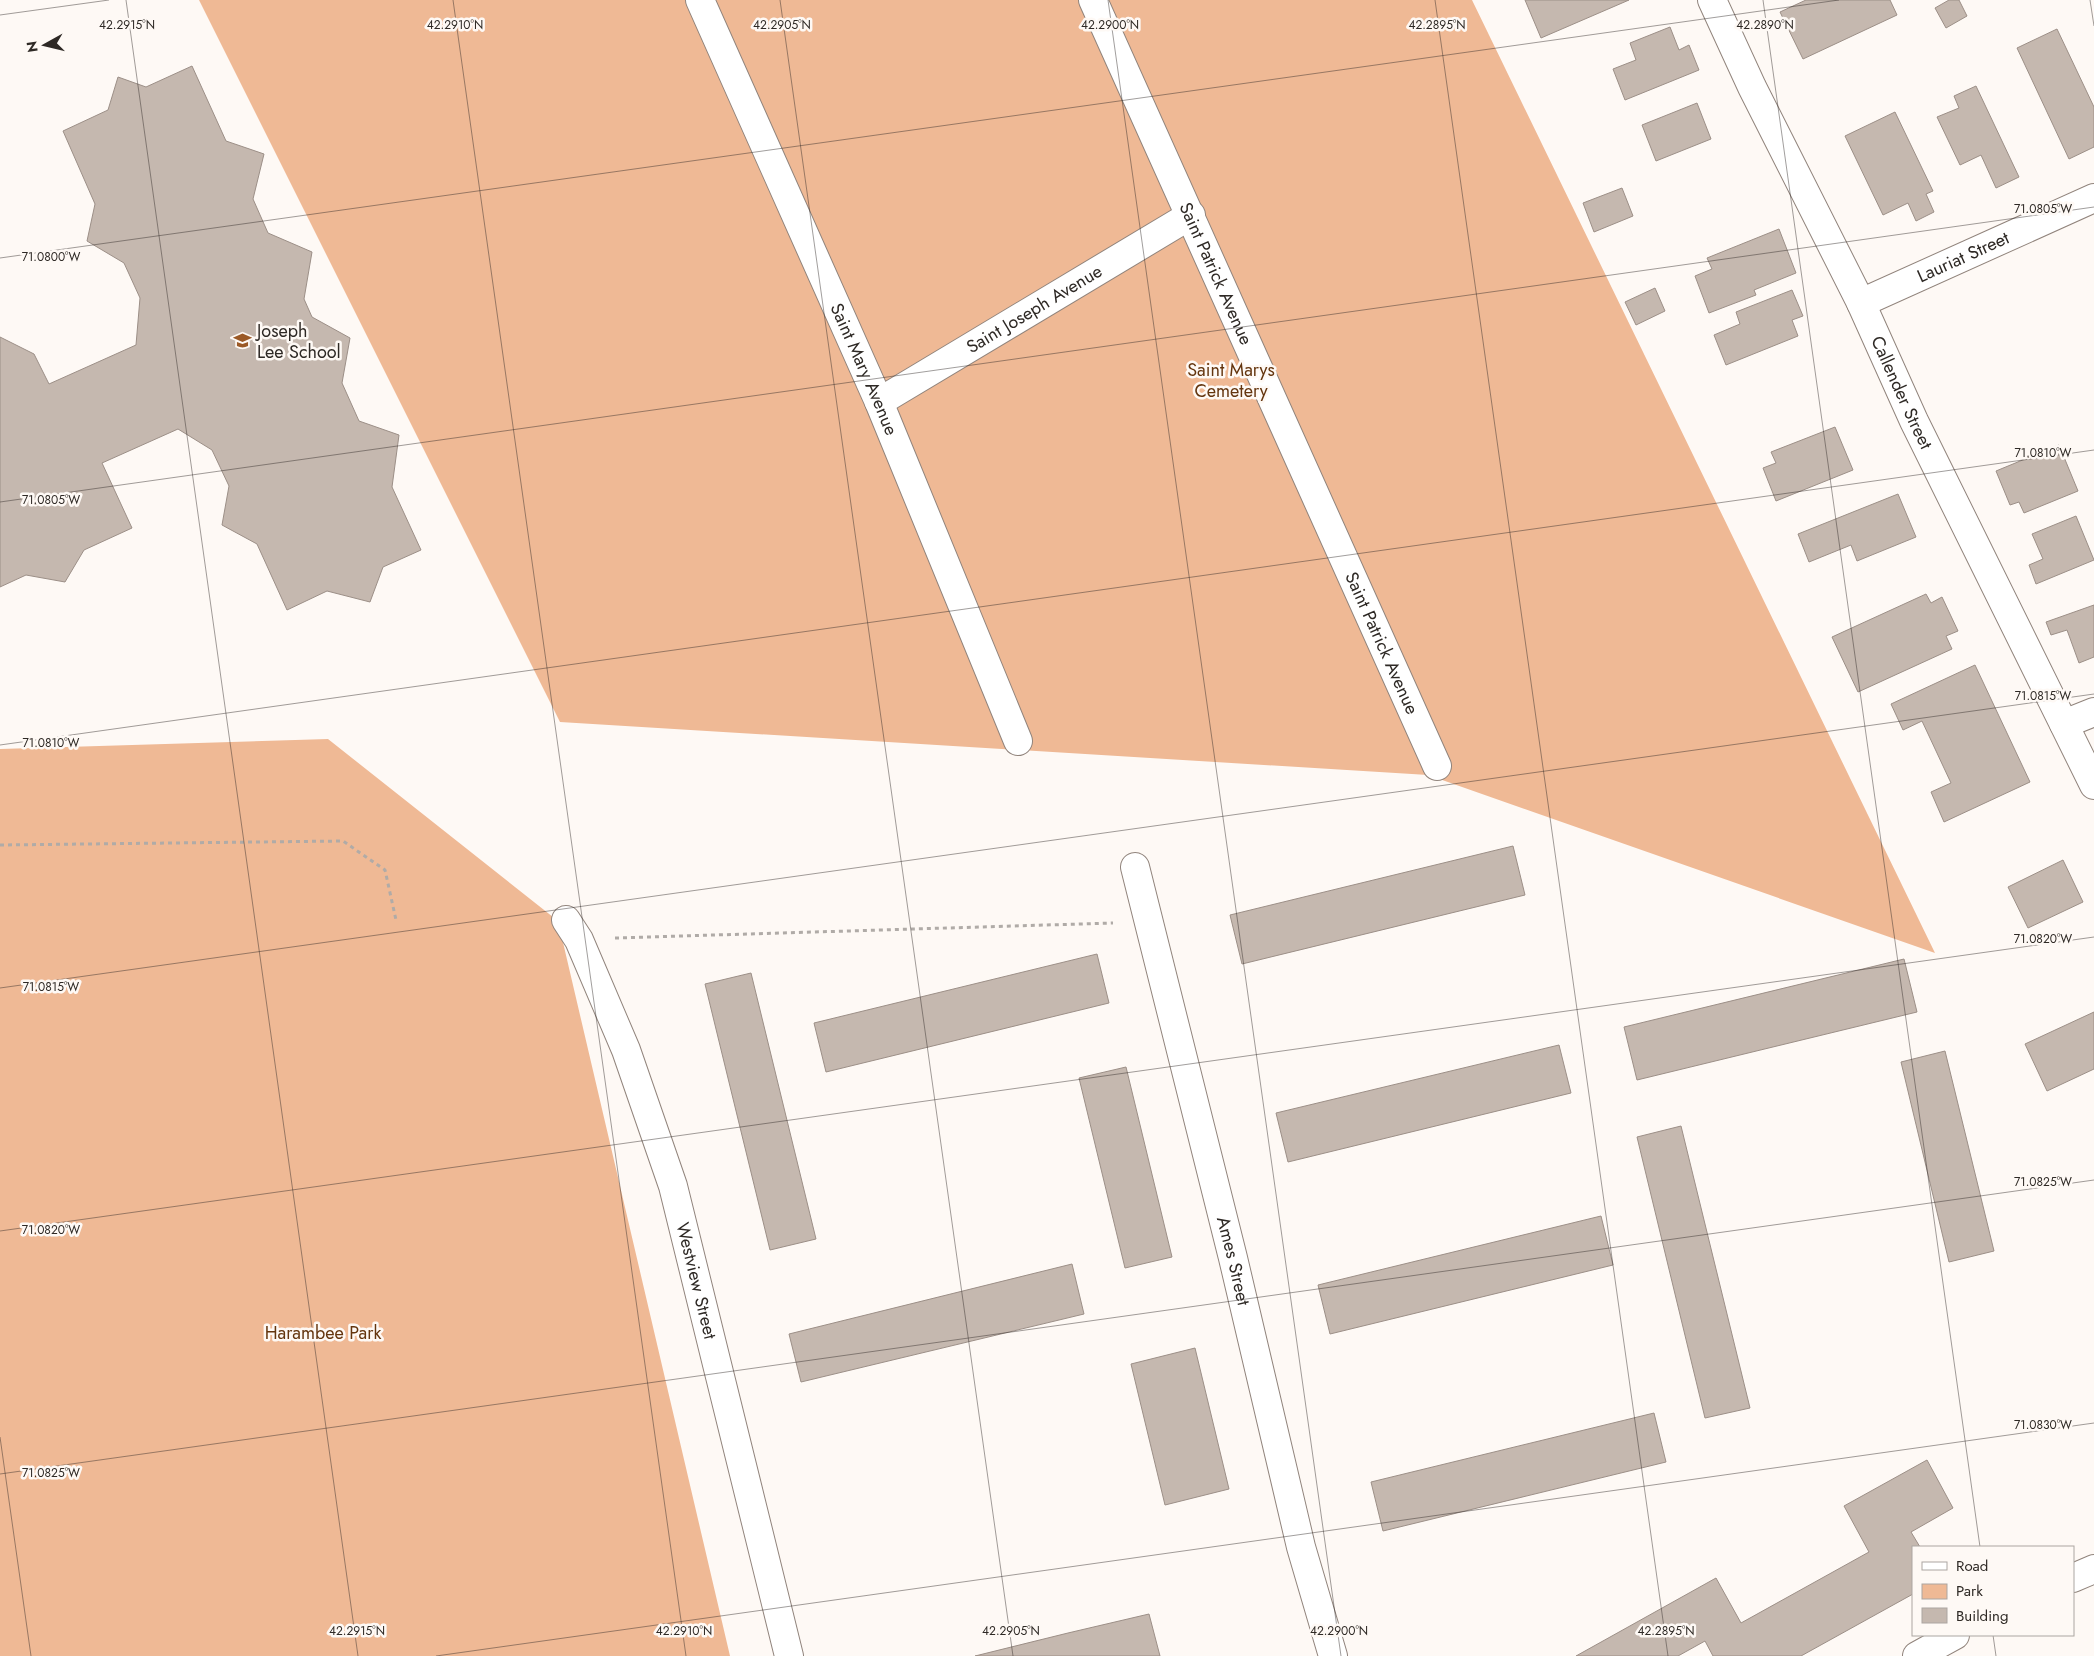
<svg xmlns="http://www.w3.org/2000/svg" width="2094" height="1656" font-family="Jost,sans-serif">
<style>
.green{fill:#efb995}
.building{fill:#c5b8af;stroke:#9c8f87}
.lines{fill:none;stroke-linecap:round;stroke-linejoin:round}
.minor-casing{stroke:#91847c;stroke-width:30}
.path{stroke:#b0aba7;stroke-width:3;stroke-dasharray:4 4;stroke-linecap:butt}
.minor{stroke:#fff;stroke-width:28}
.ticks{fill:none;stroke:#2e2925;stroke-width:1;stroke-opacity:0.45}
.labels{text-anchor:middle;stroke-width:5;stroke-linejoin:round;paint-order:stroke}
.street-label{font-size:18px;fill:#2e2925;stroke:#fef9f5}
.poi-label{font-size:18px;fill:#2e2925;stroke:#fef9f5;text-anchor:start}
.park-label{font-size:18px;fill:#64350e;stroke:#fef9f5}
.ticks-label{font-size:12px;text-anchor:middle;fill:#2e2925;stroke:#fef9f5;stroke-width:5;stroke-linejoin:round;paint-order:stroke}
</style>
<rect width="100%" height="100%" fill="#fef9f5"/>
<path class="green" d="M199,0H1472L1935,953L1428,775L560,722Z
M328,739L558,921L730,1656H0V749Z"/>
<path class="building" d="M1525,0H1629L1541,38Z
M1806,0H1890L1897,15L1803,59L1780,12Z
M1949,0H1959L1967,16L1946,28L1935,8Z
M1670,27L1679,50L1689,45L1699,70L1625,100L1613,69L1636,60L1630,43Z
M2057,29L2094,107V147L2069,159L2017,48Z
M192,66L226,141L264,154L253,199L268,233L312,252L304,299L312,317L350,338L342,383L359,421L399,435L392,487L421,550L383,567L370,602L327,591L287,610L257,544L222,525L229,486L212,450L178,429L102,463L132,528L84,550L65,582L26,575L0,587V337L34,354L49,384L136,345L140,298L124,263L87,241L95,204L63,131L108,110L118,77L146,87Z
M1976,86L2019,177L1996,188L1981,155L1960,165L1937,117L1959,108L1954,96Z
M1697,103L1711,139L1656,161L1642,125Z
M1895,112L1933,191L1926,194L1934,212L1916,221L1908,203L1883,215L1845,136Z
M1622,188L1633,216L1594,232L1583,203Z
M1779,229L1796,273L1754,290L1756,295L1709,313L1695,276L1712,269L1707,258Z
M1655,288L1665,311L1636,325L1625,302Z
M1792,290L1803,316L1792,320L1798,336L1726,365L1714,335L1740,324L1736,312Z
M1835,427L1853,470L1776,501L1763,468L1776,463L1771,452Z
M2059,445L2078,491L2024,513L2019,502L2010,505L1996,471Z
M1898,494L1916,537L1857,561L1851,545L1809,562L1798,534Z
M2076,516L2094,560L2036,584L2029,565L2043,559L2032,534Z
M1926,594L1931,603L1942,597L1958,631L1946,636L1952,649L1858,692L1832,637Z
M2094,605V657L2079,663L2067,630L2051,635L2046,622Z
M1975,665L2030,782L1944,822L1931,792L1951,783L1922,721L1903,730L1891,704Z
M1513,846L1525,895L1242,964L1230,915Z
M2063,860L2083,902L2028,928L2008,887Z
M1097,954L1109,1003L826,1072L814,1023Z
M1904,959L1917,1012L1637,1080L1624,1027Z
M751,973L816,1239L770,1250L705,984Z
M2094,1012V1069L2047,1091L2025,1044Z
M1559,1045L1571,1093L1288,1162L1276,1113Z
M1945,1051L1994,1251L1949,1262L1901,1062Z
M1126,1067L1172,1257L1125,1268L1079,1078Z
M1681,1126L1750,1408L1705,1418L1637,1137Z
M1601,1216L1613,1265L1330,1334L1318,1285Z
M1072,1264L1084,1314L801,1382L789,1334Z
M1195,1348L1229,1489L1165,1505L1131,1364Z
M1654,1413L1666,1462L1383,1531L1371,1482Z
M1927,1460L1953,1508L1911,1532L1920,1547H1913V1594L1801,1656H1713L1705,1641L1678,1656H1576L1716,1578L1741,1623L1869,1552L1844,1506Z
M1149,1614L1160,1656H975L1068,1633Z"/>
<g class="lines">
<defs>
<g id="minor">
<path id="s1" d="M700,0L879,402L1018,741"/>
<path id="s2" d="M1093,0L1437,766"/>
<path id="s3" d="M1712,0L1752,87L1861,303L1914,421L2094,785"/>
<path id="s4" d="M1861,303L2094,198"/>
<path id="s5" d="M879,402L1191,215"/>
<path d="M2064,724L2094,712"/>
<path id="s6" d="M1135,867L1233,1258L1301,1547L1333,1656"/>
<path id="s7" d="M566,920L579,940L626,1050L673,1186L789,1656"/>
<path d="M2073,1578L2094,1569"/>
<path d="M1917,1656L1955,1635"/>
</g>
</defs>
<use href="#minor" class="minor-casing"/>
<path class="path" d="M0,845L343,841L385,870L396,920
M615,938L1113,923"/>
<use href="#minor" class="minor"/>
</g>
<path class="ticks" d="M126,0L358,1656M453,0L686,1656M780,0L1013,1656M1108,0L1341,1656M1435,0L1668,1656M1763,0L1980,1547M2090,0L2094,26M0,15L109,0M0,258L1839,0M0,502L2094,207M0,745L2094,450M0,988L2094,694M0,1231L2094,937M0,1437L31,1656M0,1474L2094,1180M1993,1635L1996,1656M436,1656L2094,1423"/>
<defs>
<symbol id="school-bare" viewBox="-9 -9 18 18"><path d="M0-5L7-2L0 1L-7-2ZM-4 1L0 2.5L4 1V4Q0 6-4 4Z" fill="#9b5926" stroke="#fef9f5" stroke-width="2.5" paint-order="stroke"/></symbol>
</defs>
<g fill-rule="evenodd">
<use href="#school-bare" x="230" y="328" width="25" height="25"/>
</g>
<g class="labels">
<g class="street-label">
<text dy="6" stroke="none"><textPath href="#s4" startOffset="112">Lauriat Street</textPath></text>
<text dy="6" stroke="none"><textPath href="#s2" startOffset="300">Saint Patrick Avenue</textPath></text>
<text dy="6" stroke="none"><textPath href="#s5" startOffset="181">Saint Joseph Avenue</textPath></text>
<text dy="6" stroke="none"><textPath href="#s1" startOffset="404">Saint Mary Avenue</textPath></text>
<text dy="6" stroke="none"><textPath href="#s3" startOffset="436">Callender Street</textPath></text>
<text dy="6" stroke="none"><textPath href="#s2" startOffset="705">Saint Patrick Avenue</textPath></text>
<text dy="6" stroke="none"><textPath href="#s6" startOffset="406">Ames Street</textPath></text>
<text dy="6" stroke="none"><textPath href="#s7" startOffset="385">Westview Street</textPath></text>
</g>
<g class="poi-label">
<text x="257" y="337">Joseph<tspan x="257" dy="21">Lee School</tspan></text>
</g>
<g class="park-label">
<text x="1231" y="376">Saint Marys<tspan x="1231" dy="21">Cemetery</tspan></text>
<text x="323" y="1339">Harambee Park</text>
</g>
</g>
<g class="ticks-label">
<text x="127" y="29">42.2915°N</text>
<text x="455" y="29">42.2910°N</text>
<text x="782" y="29">42.2905°N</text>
<text x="1110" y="29">42.2900°N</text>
<text x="1437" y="29">42.2895°N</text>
<text x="1765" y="29">42.2890°N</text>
<text x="2043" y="213">71.0805°W</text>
<text x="51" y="261">71.0800°W</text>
<text x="2043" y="457">71.0810°W</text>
<text x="51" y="504">71.0805°W</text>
<text x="2043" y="700">71.0815°W</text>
<text x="51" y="747">71.0810°W</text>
<text x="2043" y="943">71.0820°W</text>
<text x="51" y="991">71.0815°W</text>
<text x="2043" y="1186">71.0825°W</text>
<text x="51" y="1234">71.0820°W</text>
<text x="2043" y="1429">71.0830°W</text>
<text x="51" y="1477">71.0825°W</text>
<text x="357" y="1635">42.2915°N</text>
<text x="684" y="1635">42.2910°N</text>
<text x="1011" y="1635">42.2905°N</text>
<text x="1339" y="1635">42.2900°N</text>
<text x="1666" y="1635">42.2895°N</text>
</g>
<rect x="1912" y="1546" width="162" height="90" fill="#fef9f5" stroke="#aba6a2"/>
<rect x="1922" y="1562" width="25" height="8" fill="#ffffff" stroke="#aba6a2"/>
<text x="1956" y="1571" font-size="15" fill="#2e2925">Road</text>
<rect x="1922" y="1584" width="25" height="15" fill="#efb995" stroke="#aba6a2"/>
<text x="1956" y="1596" font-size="15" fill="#2e2925">Park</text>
<rect x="1922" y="1608" width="25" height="15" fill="#c5b8af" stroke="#aba6a2"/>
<text x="1956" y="1621" font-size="15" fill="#2e2925">Building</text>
<g transform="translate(45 45) rotate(262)" stroke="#fef9f5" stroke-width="4" paint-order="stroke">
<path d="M0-4L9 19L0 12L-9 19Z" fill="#2e2925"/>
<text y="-8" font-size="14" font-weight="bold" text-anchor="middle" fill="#2e2925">N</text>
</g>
</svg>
